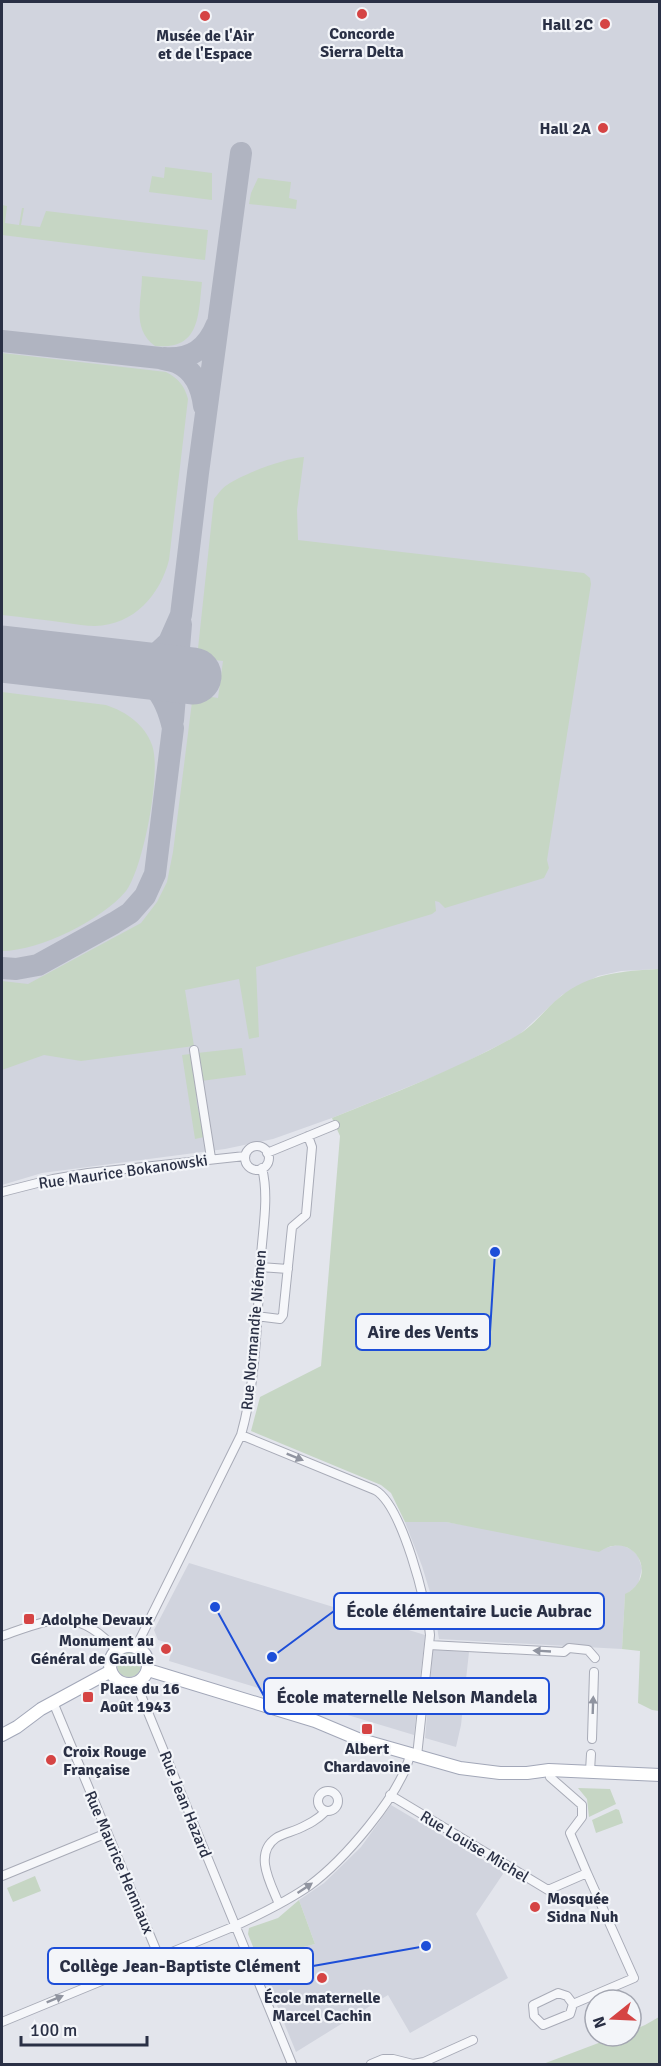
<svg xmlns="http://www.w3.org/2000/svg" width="661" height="2066" font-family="Signika,sans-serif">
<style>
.built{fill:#d1d4de}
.green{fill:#c6d6c4}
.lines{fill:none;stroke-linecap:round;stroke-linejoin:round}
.taxiway{stroke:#b0b4c1;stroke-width:22}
.runway{stroke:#b0b4c1;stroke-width:57}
.minor-casing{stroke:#a8abb7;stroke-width:10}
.primary-casing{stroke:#a2a7b8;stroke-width:14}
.minor{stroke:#f6f7fa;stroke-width:8}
.primary{stroke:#fff;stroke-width:12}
.oneway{fill:#9094a0}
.poi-dot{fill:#d54444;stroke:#f3f5f9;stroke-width:2}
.labels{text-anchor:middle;stroke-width:4.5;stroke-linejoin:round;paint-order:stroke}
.poi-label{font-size:16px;font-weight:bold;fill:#2a3045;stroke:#f3f5f9}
.street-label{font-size:16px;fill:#2a3045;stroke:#f3f5f9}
.leader{fill:none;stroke:#1d4ed8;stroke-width:2}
.callout-dot{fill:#1d4ed8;stroke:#f3f5f9;stroke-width:2}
.callout{fill:#f3f5f9;stroke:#1d4ed8;stroke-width:2}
.callout-label{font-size:18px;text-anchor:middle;font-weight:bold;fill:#2a3045}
</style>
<rect width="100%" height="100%" fill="#e3e5ec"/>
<path class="built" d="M2,2H659V969L621,971L598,976L562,995L519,1035L452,1069L332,1118L273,1139L225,1149L42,1173L2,1185Z
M405,1522H446L605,1548L617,1545L624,1546L632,1550L638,1556L642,1568L638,1585L625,1595L622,1649L439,1639L433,1602L422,1566Z
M189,1563L425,1635L414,1735L169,1661L171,1653L170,1647L165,1642L158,1640L154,1630Z
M433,1650L469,1652L461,1725L456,1747L425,1738Z
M391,1805L502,1871L503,1874L476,1914L508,1978L410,2033L388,1995L296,2052L259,1962L281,1953L315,1944L299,1900L324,1883L361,1847Z"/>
<path class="green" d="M165,167L212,173V200L149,192L152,176L164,178Z
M258,178L291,182L289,198L297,200L296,209L249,204L251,193Z
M2,205L7,206L5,223L19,225L22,208H24L21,225L40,227L46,211L208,230L205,260L2,235Z
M142,276L202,282C198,317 200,350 155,346C131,328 142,302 142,276Z
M2,353L166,372C179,379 184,385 188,399L169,560C160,595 134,625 95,626C86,626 76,624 67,623C45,620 23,617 2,615Z
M304,457L297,510L298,540L584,573L590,578L591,584L547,860L549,868L544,878L445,908L439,902L435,901L436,911L432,914L256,967L259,1037L249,1039L239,979L185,990L194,1046L81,1061L44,1055L2,1070V981L28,984L141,923L157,902L167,882L173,852L193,694L218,698L223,661L197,658L214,499C218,494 222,488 227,485C243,474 285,458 304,457Z
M2,692L106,705C127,712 145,725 152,745C162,771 143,869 126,891C102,920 39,951 2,951Z
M659,969V1711L652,1710L638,1703L640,1651L622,1649L625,1594C661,1576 633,1528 599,1552L446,1522H405L391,1493L381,1485L251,1431L260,1397L321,1366L340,1136L332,1118C394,1093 457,1069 516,1036C533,1027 545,1009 560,997C589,973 624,971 659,969Z
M242,1048L246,1075L201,1081L197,1053Z
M190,1054L193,1059L197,1104L204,1137L195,1139L182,1055Z
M117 1665a12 12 0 1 1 24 0a12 12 0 1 1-24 0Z
M578,1788L610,1789L616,1804L589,1817L587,1799Z
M616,1809L619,1810L623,1823L596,1833L592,1820Z
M35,1876L41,1891L13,1902L7,1888Z
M299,1900L315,1944L281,1953L259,1962L248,1934L249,1928L278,1918Z
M659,2017V2064H543L617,2036H631V2031L645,2025Z"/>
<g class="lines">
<path class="taxiway" d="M2,341L160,358C165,360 173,360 178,363C195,371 202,389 204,406
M164,358C191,360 207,349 217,324
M107,666L137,664L154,656L169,642L181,615L198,473L241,153
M173,720L181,624
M2,968L16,969L38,965L114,923L130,913L145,896L155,874L173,728C164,690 152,679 115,668"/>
<path class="runway" d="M2,654L193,676"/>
<defs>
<path id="minor" d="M194,1050L211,1158
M245 1158a12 12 0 1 1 24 0a12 12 0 1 1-24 0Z
M267,1153L335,1125
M2,1192L53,1179L88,1173L245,1156
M260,1267L288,1269
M256,1316L280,1319L283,1315L292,1227L306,1215L312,1147L308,1136
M241,1435L375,1490C402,1505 427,1604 430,1635L417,1756
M2,1636C51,1619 77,1605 117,1651
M429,1645L564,1652L569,1648L588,1650L595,1658
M136,1647L241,1435C257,1379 257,1314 261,1256C263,1227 269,1196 262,1168
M136,1683L292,2064
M53,1702L159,1957
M592,1739L594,1672
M590,1771L591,1754
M550,1777L582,1805V1817L570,1833L587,1873
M318 1801a10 10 0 1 1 20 0a10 10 0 1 1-20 0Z
M390,1795L548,1890L587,1873L634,1978L573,2004
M2,1876L107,1833
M279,1904C271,1884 253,1854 276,1838C282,1834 291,1832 298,1829C309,1824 317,1820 326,1811
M558,1993L567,1996L573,2004L570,2014L543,2025L534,2016L533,2005Z
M2,2022L235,1926C261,1914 286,1902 309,1886C343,1861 400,1796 410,1755
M371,2064L383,2059H393L413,2064L424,2062L473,2040"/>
<path id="primary" d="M110 1665a19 19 0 1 1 38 0a19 19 0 1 1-38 0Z
M148,1670L315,1721L358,1739L460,1768L500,1773H527L549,1770L660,1775
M2,1735L17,1727L41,1709L111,1671"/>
</defs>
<use href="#minor" class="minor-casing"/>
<use href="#primary" class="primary-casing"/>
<use href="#minor" class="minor"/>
<use href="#primary" class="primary"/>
</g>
<defs><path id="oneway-solid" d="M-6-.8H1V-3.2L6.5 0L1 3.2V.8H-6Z" transform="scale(1.5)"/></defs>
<g class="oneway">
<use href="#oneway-solid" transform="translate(295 1457) rotate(22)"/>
<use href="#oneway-solid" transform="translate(542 1651) rotate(-177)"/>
<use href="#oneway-solid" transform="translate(593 1705) rotate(-88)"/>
<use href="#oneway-solid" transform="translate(305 1888) rotate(-34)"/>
<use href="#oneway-solid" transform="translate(55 1999) rotate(-22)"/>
</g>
<g class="poi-dot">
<circle cx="362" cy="14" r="6"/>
<circle cx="205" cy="16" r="6"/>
<circle cx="605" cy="24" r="6"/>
<circle cx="603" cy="128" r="6"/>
<rect x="23" y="1613" width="12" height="12" rx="3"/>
<circle cx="166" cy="1649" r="6"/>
<rect x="82" y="1691" width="12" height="12" rx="3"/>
<rect x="361" y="1723" width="12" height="12" rx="3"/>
<circle cx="51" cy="1760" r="6"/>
<circle cx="535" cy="1907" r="6"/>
<circle cx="322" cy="1978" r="6"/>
</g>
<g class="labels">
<g class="poi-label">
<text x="593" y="30" text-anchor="end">Hall 2C</text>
<text x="362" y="39">Concorde<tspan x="362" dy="18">Sierra Delta</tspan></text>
<text x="205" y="41">Musée de l'Air<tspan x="205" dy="18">et de l'Espace</tspan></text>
<text x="591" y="134" text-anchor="end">Hall 2A</text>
<text x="41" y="1625" text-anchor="start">Adolphe Devaux</text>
<text x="154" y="1646" text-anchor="end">Monument au<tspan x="154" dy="18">Général de Gaulle</tspan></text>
<text x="100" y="1694" text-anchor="start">Place du 16<tspan x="100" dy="18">Août 1943</tspan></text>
<text x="367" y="1754">Albert<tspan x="367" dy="18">Chardavoine</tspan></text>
<text x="63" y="1757" text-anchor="start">Croix Rouge<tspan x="63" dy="18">Française</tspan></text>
<text x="547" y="1904" text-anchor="start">Mosquée<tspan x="547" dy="18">Sidna Nuh</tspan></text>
<text x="322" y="2003">École maternelle<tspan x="322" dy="18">Marcel Cachin</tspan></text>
</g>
<g class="street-label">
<text transform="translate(123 1171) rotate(-8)" y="6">Rue Maurice Bokanowski</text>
<text transform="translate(253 1330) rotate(-85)" y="6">Rue Normandie Niémen</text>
<text transform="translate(186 1804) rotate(68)" y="6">Rue Jean Hazard</text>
<text transform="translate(475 1846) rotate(31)" y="6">Rue Louise Michel</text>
<text transform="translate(120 1862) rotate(67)" y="6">Rue Maurice Henniaux</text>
</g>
</g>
<path class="leader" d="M495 1252L490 1332M272 1657L334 1611M215 1607L264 1696M426 1946L313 1966"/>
<g class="callout-dot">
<circle cx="495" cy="1252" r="6"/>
<circle cx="272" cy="1657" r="6"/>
<circle cx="215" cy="1607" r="6"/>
<circle cx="426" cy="1946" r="6"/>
</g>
<g class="callout">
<rect x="356" y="1314" width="134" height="36" rx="6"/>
<rect x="334" y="1593" width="270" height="36" rx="6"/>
<rect x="264" y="1678" width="285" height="36" rx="6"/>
<rect x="48" y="1948" width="265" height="36" rx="6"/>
</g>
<g class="callout-label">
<text x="423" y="1338">Aire des Vents</text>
<text x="469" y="1617">École élémentaire Lucie Aubrac</text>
<text x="407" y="1703">École maternelle Nelson Mandela</text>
<text x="180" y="1972">Collège Jean-Baptiste Clément</text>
</g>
<rect width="661" height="2066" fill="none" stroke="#2a3045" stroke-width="6"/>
<g transform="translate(613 2018) rotate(252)"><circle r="28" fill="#f3f5f9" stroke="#a3a6b1" stroke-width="1.5"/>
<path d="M0-4.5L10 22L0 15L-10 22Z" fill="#d54444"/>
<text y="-9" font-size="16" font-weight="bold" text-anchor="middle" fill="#2a3045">N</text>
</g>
<path d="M21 2036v9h126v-9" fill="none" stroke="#2a3045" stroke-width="3"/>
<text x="30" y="2036" font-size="18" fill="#2a3045" stroke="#f3f5f9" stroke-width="4.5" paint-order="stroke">100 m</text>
</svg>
